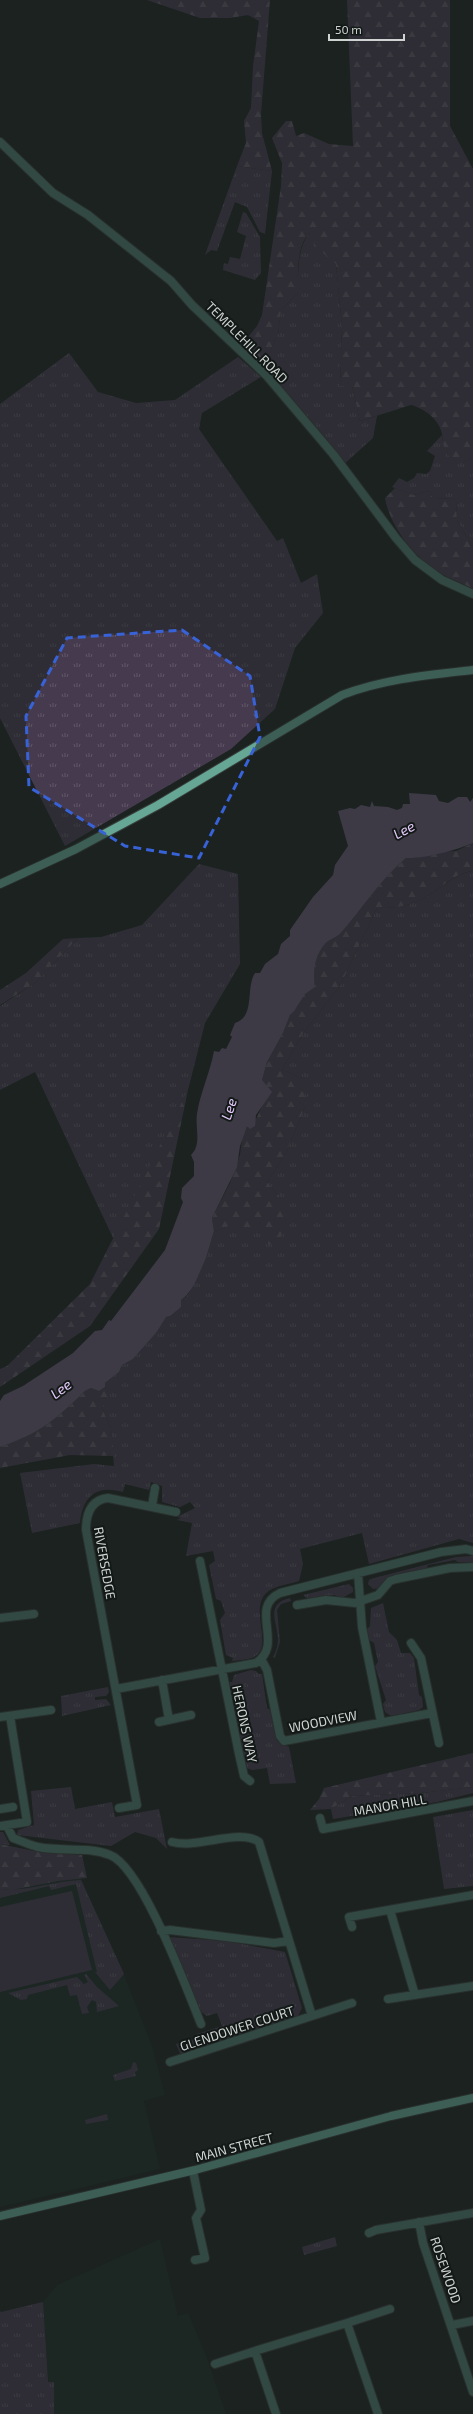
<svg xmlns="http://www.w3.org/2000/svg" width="473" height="2414" font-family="'Exo 2',sans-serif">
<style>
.built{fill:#1d2c27}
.grass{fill:url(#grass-tufts)}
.forest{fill:url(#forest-firs)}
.pitch{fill:#463b4e}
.water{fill:#665772}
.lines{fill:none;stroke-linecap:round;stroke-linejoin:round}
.street-casing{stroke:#383e3c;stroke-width:10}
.secondary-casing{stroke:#383e3c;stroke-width:10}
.street{stroke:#4e756a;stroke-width:8}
.secondary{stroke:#65a694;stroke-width:8}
.marked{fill:none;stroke:#3862d7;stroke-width:3;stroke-dasharray:8 5;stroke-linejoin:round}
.labels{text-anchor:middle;stroke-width:4;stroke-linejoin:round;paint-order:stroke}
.street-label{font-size:13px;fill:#cfd4d2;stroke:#121917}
.water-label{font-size:14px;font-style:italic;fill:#e7cafd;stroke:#121917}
</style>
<defs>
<pattern id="grass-tufts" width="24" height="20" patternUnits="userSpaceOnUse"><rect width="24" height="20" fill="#463b4e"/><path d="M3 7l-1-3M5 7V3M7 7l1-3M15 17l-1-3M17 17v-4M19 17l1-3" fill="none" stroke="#605667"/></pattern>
<pattern id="forest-firs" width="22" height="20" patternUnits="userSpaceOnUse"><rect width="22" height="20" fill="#463b4e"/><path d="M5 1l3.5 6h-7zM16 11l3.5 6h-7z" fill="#605667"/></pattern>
</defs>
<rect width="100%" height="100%" fill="#1b2220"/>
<path class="built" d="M78,1872L121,1967L152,2046L165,2095L144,2101L160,2169L0,2207V1876Z
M160,2239L178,2316L188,2313L207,2358L226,2414H54V2382L0,2392V2311L1,2312L43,2302L57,2285Z"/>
<path class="grass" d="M237,166L272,171L265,234L260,232L247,207L235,202L217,251L211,250L205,255Z
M243,212L246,213L260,237L261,273L255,280L223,270L224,263L228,264L230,257L240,259L246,236L237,232Z
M309,233L336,264L342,327L340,386H352L360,421L377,416L373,438L343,465L263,367L278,335L281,310L298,293C298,273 297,249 309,233Z
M69,353L98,392L136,403L175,400L238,357L261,377L202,413L199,429L277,541L283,538L301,583L317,574L323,613L295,648L275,709L231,749L65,846L0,718V404Z
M442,435C442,447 451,454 452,466L473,458V548L457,520L456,499L433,498L429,491L414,495L392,487L399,478L407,482L414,478L417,473L426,474L430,471L435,456L427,451Z
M199,864L238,874L240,964L205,1023L188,1090L114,1240L35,1072L0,1090V1006L35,983L78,938L101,937L142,925Z
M473,871V1543L459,1539L369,1564L362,1533L300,1549L303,1564L299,1581C290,1584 280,1585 272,1589C244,1603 276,1646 254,1657C248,1660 239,1660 232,1661L233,1658L226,1655L220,1620L225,1613L221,1601L216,1599L209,1565L215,1561L213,1551L186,1556L192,1523L177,1520L181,1518L177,1517L195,1508L190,1502L180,1507L162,1502V1486L151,1482L149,1490L125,1484L123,1492C118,1491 110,1489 104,1490C87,1492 81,1509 80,1523L32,1533L20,1473L94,1464L114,1466L111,1429L102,1408L110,1391L105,1387V1383L119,1372L122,1365L133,1359L156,1333L161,1323L166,1317L170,1316L181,1300L187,1296L206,1258L214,1231L229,1226L278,1195L267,1182L287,1151L305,1107V1079L282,1070L302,1035L341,984L377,908C393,908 408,907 422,899C439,891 454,873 473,871Z
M473,1556V1562H458L455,1560L428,1565L426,1569C409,1572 390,1572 380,1588L373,1589L368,1584L369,1580L374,1578L456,1557Z
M349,1584L353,1588V1592L342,1598L334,1595L308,1599L303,1595Z
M290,1598L291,1601L281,1604L277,1610L280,1642L275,1658L273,1657C276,1651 278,1646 278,1639C277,1621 265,1604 290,1598Z
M383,1603L389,1632L397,1640L401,1653H410L414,1658L419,1695L422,1697L423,1707L419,1710L391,1716L385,1712L383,1704L386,1700L375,1666L378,1662L374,1643L369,1640L367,1629L370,1626L371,1608Z
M251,1670L256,1671L259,1674H262L267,1708L270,1710L277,1741L289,1747L296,1783L270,1784L267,1768L252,1770L247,1768L245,1763L229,1682H232L234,1675Z
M108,1687L109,1692L106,1696L95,1697V1700L106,1699L111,1705L62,1716L61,1696Z
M71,1787L75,1809L112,1802L115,1817L159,1809L167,1849L156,1838L135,1832L111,1846L17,1835L18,1830L34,1825L31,1791Z
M473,1787V1793L437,1802L333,1819L331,1809L352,1796L421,1793Z
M473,1810V1886L444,1889L433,1817Z
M0,1832H3L10,1845L0,1844Z
M81,1880L124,1974L110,1990L95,1972H97L76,1884L51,1890L49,1886L0,1898V1889C25,1892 55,1881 81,1880Z
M168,1937L226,1941L285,1952L302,2008L298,2016L185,2054L180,2053L176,2044L198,2038L197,2034L222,2026L217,2013L207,2016L200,2011Z
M86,1974L97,1987L119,2006L97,2012L96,2002L92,2000L87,2007L89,2013L82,2014L77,1995L70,1996L67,1985L28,1995L27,1999L21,2000L8,1993L77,1977L84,1984L88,1982L84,1975Z
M133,2062L136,2063L138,2070L135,2072L136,2076L115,2081L113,2075L131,2069Z
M107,2114L108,2120L86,2124L85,2120Z
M335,2237L337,2246L304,2255L302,2247Z
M43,2302L48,2382H54V2414H0V2311L1,2312Z"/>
<path class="forest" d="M147,0H270L261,114L262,133L272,171L237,166L246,143L244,121L251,108L253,66L259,21L248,15L230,18H200Z
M347,0H450V126L473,169V458L452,467C451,457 446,452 443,444C442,440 443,437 442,434C439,419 425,409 411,405L360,421L352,386H340L342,327L336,264L316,247L309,233C296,248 298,274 298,293L281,310L278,335L263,367L240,347L257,326L262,315L281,186L282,163L272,138L286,121H292L296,136L304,133L329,144L353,146Z
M395,488L414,495L429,491L433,498L456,499L457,520L473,548V589C462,583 450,579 440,573C415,558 390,527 385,498Z
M473,843V871C453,873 439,891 422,899C408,907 393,908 377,908L341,984L302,1035L282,1070L305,1079V1107L287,1151L267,1182L278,1195L287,1222L278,1242L269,1245L260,1232L229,1226L214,1231L212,1218L230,1183L240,1155L243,1132L247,1126L256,1119L263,1104L262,1080L267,1062L283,1033L290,1015L304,994L315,987C313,973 314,955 325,944C329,939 336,938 340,934C362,909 380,880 406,858H415L437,852L456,851Z
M78,938L35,983L0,1005V990L26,973L63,939Z
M188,1090L159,1229L90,1326L0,1387V1369L7,1366L90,1284Z
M105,1387L111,1391L102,1408L111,1429L114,1456L70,1455L0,1468V1447C41,1433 55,1420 85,1391L91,1388L99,1391Z
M473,1753V1787L421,1793L352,1796L331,1809L310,1810L319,1799L324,1788Z
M0,1844L34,1851L82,1855L87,1878L58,1881L12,1890L0,1889Z"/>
<path class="pitch" d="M72,1891L92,1970L0,1992V1907Z"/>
<path class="water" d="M409,793L436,795L439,801L448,803L458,797H467L470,802L473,798V843C457,850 423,859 406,858C380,880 362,909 340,934C336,938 329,939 325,944C314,956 313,973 315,987L305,994L294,1011L290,1015L283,1033L267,1062L262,1080L272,1092L256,1115L255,1126L250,1129L247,1126L240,1146L237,1167L212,1218L214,1231L206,1258L194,1285L186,1296L181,1300V1307L170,1316L166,1317L156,1333L133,1359L122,1365L119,1372L105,1383V1387L99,1391L91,1388L85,1391C55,1420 41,1433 0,1447V1401L4,1395L23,1386L73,1353L95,1331L102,1330L109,1320L111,1321L165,1250L183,1202L181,1198L182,1188L194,1176V1162L191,1155C202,1145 195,1128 197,1114C200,1093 210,1073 214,1051L219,1052L222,1048L226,1049L232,1037L230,1035L235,1023C256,1016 245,989 255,973H260L265,964L278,954L281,944L290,936V930L313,897L333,875L335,865L348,846L338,811L350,808L355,809L361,805L370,807L372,801L374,806L388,807L397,810L402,808L403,804H410Z"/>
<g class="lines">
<defs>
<path id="street" d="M0,142L53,193L88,215L171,281L192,305L266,375L333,454L396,538L415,560L442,580L473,594
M152,1506L155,1488
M200,1561L239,1754L244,1776L250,1781
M358,1573L362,1627L381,1722
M297,1605L326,1600L355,1603L378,1595L390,1581L396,1579L450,1568L473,1567
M0,1618L34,1614
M411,1643L421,1658L439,1743
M261,1659L267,1670L280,1736L284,1741L432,1713
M162,1680L169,1720
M116,1689L256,1663C285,1644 248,1608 280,1593L441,1552L466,1549L473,1551
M0,1717L51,1710
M159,1722L191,1715
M119,1808L137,1805L86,1530C86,1515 90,1500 108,1498L176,1512
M0,1809L13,1807
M320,1818L323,1829L473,1801
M0,1826L27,1822L10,1716
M7,1826L13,1838C21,1841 30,1845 38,1847C62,1852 87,1846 110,1855C142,1867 187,1990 201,2024
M172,1842C197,1849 240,1828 259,1842L312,2016
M390,1910L415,1995
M352,1927L349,1917L473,1895
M161,1931L170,1930L274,1943L289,1941
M388,1999L473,1986
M170,2062L352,2003
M193,2171L201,2210L196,2218L205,2258L195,2260
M419,2222L423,2243L473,2392
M369,2233L376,2230L473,2213
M347,2323L390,2309
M452,2325L473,2321
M215,2364L255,2351
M276,2414L255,2351L347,2323L378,2414"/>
<path id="secondary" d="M0,884L76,849L158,805L342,695C384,679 428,675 473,670
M0,2216L195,2170L391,2116L473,2098"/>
</defs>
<use href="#street" class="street-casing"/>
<use href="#secondary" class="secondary-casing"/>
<use href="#street" class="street"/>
<use href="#secondary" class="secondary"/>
</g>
<path d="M0 0H473V2414H0ZM182,630L250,676L260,737L199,858L125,846L29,787L26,716L67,638Z" fill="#1b2220" fill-opacity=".55" fill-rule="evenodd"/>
<path class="marked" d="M182,630L250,676L260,737L199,858L125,846L29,787L26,716L67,638Z"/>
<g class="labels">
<g class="street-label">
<text transform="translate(247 342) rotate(45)" y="5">TEMPLEHILL ROAD</text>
<text transform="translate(105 1563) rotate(80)" y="5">RIVERSEDGE</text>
<text transform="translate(323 1721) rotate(-11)" y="5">WOODVIEW</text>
<text transform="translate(245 1724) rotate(78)" y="5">HERONS WAY</text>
<text transform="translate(390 1805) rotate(-10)" y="5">MANOR HILL</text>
<text transform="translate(237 2028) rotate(-18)" y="5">GLENDOWER COURT</text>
<text transform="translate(234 2147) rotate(-15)" y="5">MAIN STREET</text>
<text transform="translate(446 2270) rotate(71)" y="5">ROSEWOOD</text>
</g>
<g class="water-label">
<text transform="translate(404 830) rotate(-29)" y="5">Lee</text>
<text transform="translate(229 1109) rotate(-72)" y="5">Lee</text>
<text transform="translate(61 1389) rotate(-37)" y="5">Lee</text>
</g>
</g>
<path d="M329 34v6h75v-6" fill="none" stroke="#cfd4d2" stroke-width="2"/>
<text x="335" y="34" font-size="12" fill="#cfd4d2" stroke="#121917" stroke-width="3" paint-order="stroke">50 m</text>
</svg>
